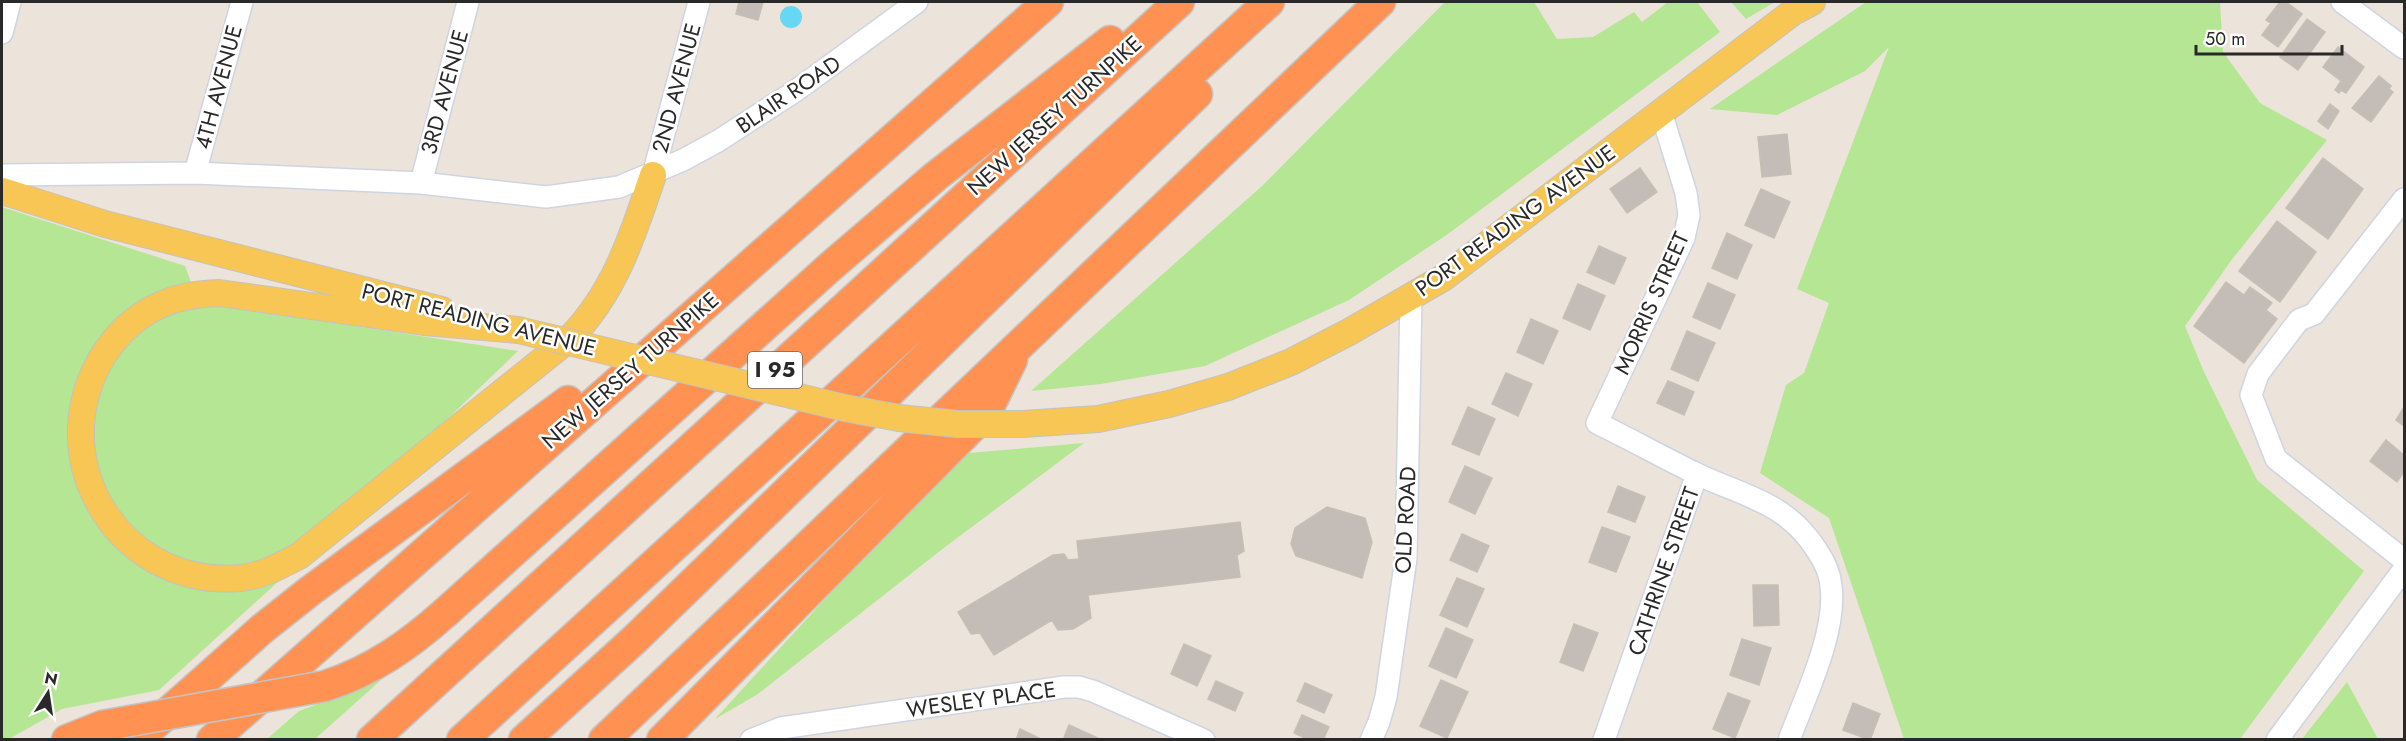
<svg xmlns="http://www.w3.org/2000/svg" width="2406" height="741" font-family="Jost,sans-serif">
<style>
.green{fill:#b5e693}
.water{fill:#67d8f4}
.building{fill:#c4bdb7;stroke:#c7bfb4;stroke-width:1.5}
.lines{fill:none;stroke-linecap:round;stroke-linejoin:round}
.minor-casing{stroke:#cfd4e3;stroke-width:24}
.major-casing{stroke:#c3c3c3;stroke-width:28}
.highway-casing{stroke:#c3c3c3;stroke-width:33}
.minor{stroke:#fff;stroke-width:21}
.major{stroke:#f7c654;stroke-width:26}
.highway{stroke:#ff9152;stroke-width:30}
.major-bridge-casing{stroke:#c3c3c3;stroke-width:28;stroke-linecap:butt}
.highway-bridge-casing{stroke:#c3c3c3;stroke-width:33;stroke-linecap:butt}
.major-bridge{stroke:#f7c654;stroke-width:26}
.highway-bridge{stroke:#ff9152;stroke-width:30}
.labels{text-anchor:middle;stroke-width:5;stroke-linejoin:round;paint-order:stroke}
.shield{fill:#fff;stroke:#696969;stroke-width:1.5}
.shield-label{font-size:21px;font-weight:bold;fill:#292929}
.street-label{font-size:22px;fill:#292929;stroke:#fff}
</style>
<rect width="100%" height="100%" fill="#ece3da"/>
<path class="green" d="M1445,2H1534L1557,39L1593,37L1634,12L1642,22L1668,2H1697L1720,32L1448,234L1349,300L1205,366L1101,384L1031,391L1262,186Z
M1731,2H1775L1746,19Z
M1866,2H2220L2223,52L2260,103L2327,140L2230,262L2185,326L2204,372L2257,480L2364,571L2240,739H1904L1829,518L1760,473L1786,385L1804,373L1829,303L1797,289L1889,47L1865,71L1777,115L1710,109Z
M2,207L185,266L198,302L518,351L280,580L159,690L62,709L9,739H2Z
M1084,443L945,547L758,694L715,719L958,454Z
M381,680L315,739L266,740L299,711Z
M2347,682L2378,739H2302Z"/>
<path class="water" d="M780 17a11 11 0 1 1 22 0a11 11 0 1 1-22 0Z"/>
<path class="building" d="M739,2H763L758,20L736,14Z
M2280,2H2286L2302,14L2278,47L2262,35L2271,23L2266,20Z
M2307,19L2325,32L2298,70L2280,57Z
M2338,47L2364,67L2346,93L2341,90L2339,93L2335,90L2341,81L2323,67Z
M2379,76L2391,86L2389,89L2393,92L2371,122L2352,108Z
M2330,104L2339,111L2328,129L2318,121Z
M1787,134L1791,174L1762,177L1758,137Z
M2323,158L2363,189L2328,239L2286,208Z
M1640,168L1657,192L1627,213L1610,189Z
M1761,189L1790,202L1774,238L1745,225Z
M2277,221L2316,252L2280,302L2239,271Z
M1727,233L1752,245L1737,279L1712,268Z
M1599,246L1626,258L1614,284L1587,272Z
M2226,282L2244,295L2250,287L2272,303L2266,310L2277,319L2244,363L2194,326Z
M1708,283L1735,295L1720,329L1693,317Z
M1578,284L1605,296L1590,330L1563,318Z
M1531,319L1558,331L1543,364L1517,352Z
M1687,331L1715,343L1698,381L1671,369Z
M1506,373L1532,384L1518,416L1492,404Z
M1668,381L1694,392L1684,415L1657,403Z
M1468,407L1495,419L1479,455L1452,444Z
M2404,407V426L2396,420Z
M2386,440L2404,455V472L2397,482L2370,461Z
M1465,466L1492,478L1475,514L1449,502Z
M1618,486L1645,497L1635,522L1608,512Z
M1327,507L1365,518L1372,542L1362,578L1296,556L1291,544L1295,528Z
M1240,522L1244,551L1237,555L1240,577L1088,595L1091,618L1073,629L1058,630L1052,620L994,655L980,633L971,634L958,612L1053,555L1064,554L1068,560L1079,559L1077,541Z
M1602,527L1630,537L1616,572L1589,562Z
M1462,534L1489,546L1477,572L1450,560Z
M1457,578L1484,589L1467,627L1440,615Z
M1753,585H1778L1779,625L1754,626Z
M1574,624L1598,633L1583,671L1560,662Z
M1446,628L1473,640L1456,678L1429,666Z
M1742,639L1771,648L1759,685L1730,675Z
M1184,644L1211,656L1197,686L1171,674Z
M1441,680L1468,692L1447,738L1420,726Z
M1216,681L1243,693L1235,711L1208,699Z
M1305,683L1332,695L1324,713L1297,701Z
M1728,693L1750,701L1735,738L1713,729Z
M1853,703L1880,714L1870,740L1843,730Z
M1302,715L1329,727L1323,740H1309L1294,733Z
M1069,725L1102,740H1063Z
M1020,729L1043,740H1016Z"/>
<g class="lines">
<defs>
<path id="minor" d="M2342,2L2404,48
M2,33L10,2
M1661,112L1686,193L1689,215L1684,238L1597,423C1630,439 1662,457 1695,473C1742,496 1785,501 1816,549C1823,559 1830,573 1831,586C1837,632 1805,697 1789,740
M195,173L242,2
M2,175L195,173L421,183L546,197L619,187L683,160L718,141L794,92L917,2
M653,175L699,2
M421,183L468,2
M2404,199L2314,314L2299,320L2258,374L2251,395L2276,459L2404,560
M751,740L781,728L1064,687H1079L1093,691L1204,740
M1371,740L1379,722L1386,697L1406,558L1411,297
M1604,740L1697,474
M2277,740L2404,569"/>
<path id="major" d="M2,191L105,224L442,310
M518,330L424,322L219,293C175,294 140,308 112,343C34,445 112,589 240,578C262,576 280,566 299,556L570,338C615,292 633,235 653,175
M1023,424L1098,419L1169,404L1228,387L1291,362L1349,332L1443,278L1793,12L1812,2"/>
<path id="highway" d="M446,612L830,267L936,176L1110,41
M67,740L102,726
M137,740L262,629L310,591L568,401
M212,740L1048,2
M372,740L1179,2
M462,740L1269,2
M524,740L634,640L1197,94
M604,740L1380,2
M662,740L986,413L1012,360"/>
</defs>
<use href="#minor" class="minor-casing"/>
<use href="#major" class="major-casing"/>
<use href="#highway" class="highway-casing"/>
<use href="#minor" class="minor"/>
<use href="#major" class="major"/>
<use href="#highway" class="highway"/>
<defs>
<path id="major-bridge" d="M518,330L845,408L899,418L957,424H1023"/>
<path id="highway-bridge" d="M102,726L325,686C372,671 409,645 446,612"/>
</defs>
<use href="#major-bridge" class="major-bridge-casing"/>
<use href="#highway-bridge" class="highway-bridge-casing"/>
<use href="#major-bridge" class="major-bridge"/>
<use href="#highway-bridge" class="highway-bridge"/>
</g>
<g class="labels">
<rect class="shield" x="748" y="352" width="54" height="36" rx="4.5"/>
<g class="shield-label">
<text x="775" y="377">I 95</text>
</g>
<g class="street-label">
<text transform="translate(218 87) rotate(-75)" y="8">4TH AVENUE</text>
<text transform="translate(676 88) rotate(-75)" y="8">2ND AVENUE</text>
<text transform="translate(444 92) rotate(-75)" y="8">3RD AVENUE</text>
<text transform="translate(788 94) rotate(-34)" y="8">BLAIR ROAD</text>
<text transform="translate(1054 115) rotate(-42)" y="8">NEW JERSEY TURNPIKE</text>
<text transform="translate(1515 220) rotate(-36)" y="8">PORT READING AVENUE</text>
<text transform="translate(1651 303) rotate(-66)" y="8">MORRIS STREET</text>
<text transform="translate(479 319) rotate(14)" y="8">PORT READING AVENUE</text>
<text transform="translate(630 370) rotate(-41)" y="8">NEW JERSEY TURNPIKE</text>
<text transform="translate(1405 520) rotate(-87)" y="8">OLD ROAD</text>
<text transform="translate(1663 571) rotate(-71)" y="8">CATHRINE STREET</text>
<text transform="translate(981 699) rotate(-8)" y="8">WESLEY PLACE</text>
</g>
</g>
<rect width="2406" height="741" fill="none" stroke="#292929" stroke-width="6"/>
<g transform="translate(48 693) rotate(12)" stroke="#ffffff" stroke-width="4.5" paint-order="stroke">
<path d="M0-4.5L10 22L0 15L-10 22Z" fill="#292929"/>
<text y="-9" font-size="16" font-weight="bold" text-anchor="middle" fill="#292929">N</text>
</g>
<path d="M2196 45v9h146v-9" fill="none" stroke="#292929" stroke-width="3"/>
<text x="2205" y="45" font-size="18" fill="#292929" stroke="#ffffff" stroke-width="4.5" paint-order="stroke">50 m</text>
</svg>
